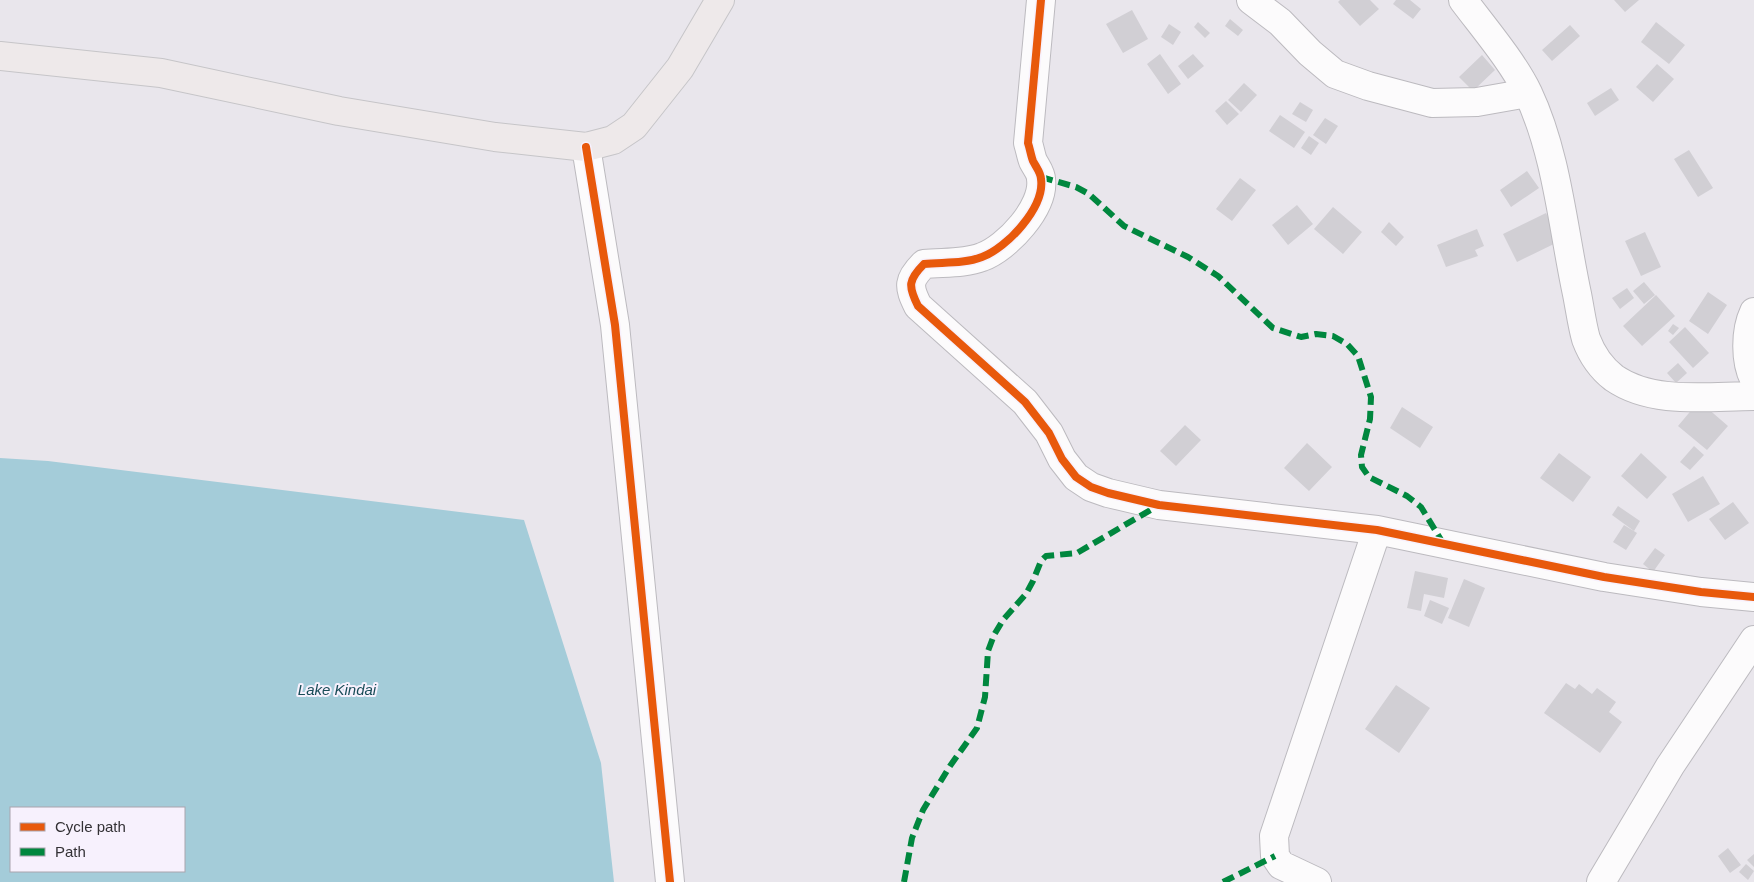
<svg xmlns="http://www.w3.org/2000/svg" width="1754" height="882" font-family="Arial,sans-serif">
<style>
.water{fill:#a4ccd9;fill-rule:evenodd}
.building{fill:#d1cfd4}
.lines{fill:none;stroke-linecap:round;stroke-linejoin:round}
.minor-casing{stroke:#bcbabf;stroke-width:30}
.major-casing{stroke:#c6c5c8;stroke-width:30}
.minor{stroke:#fcfbfc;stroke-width:28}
.major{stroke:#eee9ea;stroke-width:28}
.quiet{stroke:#00873e;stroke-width:6;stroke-dasharray:12 6;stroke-linecap:butt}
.cycleway-casing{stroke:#f7f1fd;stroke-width:11}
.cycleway{stroke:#e8590c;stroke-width:8}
.labels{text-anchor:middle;stroke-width:4;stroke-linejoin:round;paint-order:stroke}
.water-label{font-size:15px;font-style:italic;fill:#194c58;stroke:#f7f1fd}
</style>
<rect width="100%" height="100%" fill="#e9e6ec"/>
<path class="water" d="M0,458L48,461L524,520L601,763L614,882H0ZM11,808H184V871H11Z"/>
<path class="building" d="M1340,0H1370L1379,9L1360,26L1338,2Z
M1396,0H1410L1421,9L1413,19L1393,4Z
M1614,0H1639L1625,12Z
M1132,10L1148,39L1123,53L1106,24Z
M1230,19L1243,30L1238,36L1225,26Z
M1198,22L1210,33L1205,38L1194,27Z
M1656,22L1685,45L1669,64L1641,42Z
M1169,24L1181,32L1173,45L1161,37Z
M1570,25L1580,36L1552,61L1542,50Z
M1160,54L1181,84L1168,94L1147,64Z
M1193,54L1204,66L1188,79L1178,66Z
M1482,55L1495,70L1473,91L1459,77Z
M1657,64L1674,79L1653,102L1636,87Z
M1244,83L1257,95L1241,112L1228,100Z
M1611,88L1619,100L1595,116L1587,103Z
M1226,101L1239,114L1227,125L1215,111Z
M1300,102L1313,110L1306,122L1292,114Z
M1280,115L1305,132L1294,148L1269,131Z
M1325,118L1338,126L1326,144L1313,135Z
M1309,136L1319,143L1311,155L1301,148Z
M1689,150L1713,188L1698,197L1674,159Z
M1527,171L1539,188L1511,207L1500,190Z
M1240,178L1256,190L1232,221L1216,209Z
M1297,205L1313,224L1288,245L1272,225Z
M1333,207L1362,232L1343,254L1314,229Z
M1546,213L1560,241L1517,262L1503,234Z
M1389,222L1404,237L1396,246L1381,232Z
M1477,229L1484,246L1475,250L1478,256L1446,267L1437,245Z
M1645,232L1661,267L1641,276L1625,241Z
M1644,282L1655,295L1644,304L1633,291Z
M1627,288L1634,298L1620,309L1612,298Z
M1708,292L1727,305L1708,334L1689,321Z
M1656,295L1675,316L1642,346L1623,326Z
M1673,324L1679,328L1673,335L1668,331Z
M1685,327L1709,353L1693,368L1669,342Z
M1678,363L1687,373L1676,383L1667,373Z
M1699,401L1728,426L1707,450L1678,426Z
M1402,407L1433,427L1420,448L1390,428Z
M1185,425L1201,440L1176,466L1160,451Z
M1307,443L1332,467L1309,491L1284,468Z
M1694,446L1704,455L1690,470L1680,462Z
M1559,453L1591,477L1573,502L1540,478Z
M1641,453L1667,477L1647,499L1621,476Z
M1703,476L1720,504L1688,522L1672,494Z
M1733,502L1749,523L1725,540L1709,519Z
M1618,506L1640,521L1634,531L1612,515Z
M1624,525L1637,533L1626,550L1613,542Z
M1655,548L1665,555L1653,572L1643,564Z
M1415,571L1448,578L1444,598L1424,594L1421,611L1407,608Z
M1464,579L1485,588L1469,627L1448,618Z
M1430,600L1449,608L1442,624L1424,616Z
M1566,683L1575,689L1579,684L1592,694L1597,688L1616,702L1609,712L1622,722L1600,753L1544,713Z
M1396,685L1430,708L1399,753L1365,729Z
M1728,848L1741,865L1730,873L1718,856Z
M1754,854V867L1747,860Z
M1746,864L1754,871L1748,880L1739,872Z"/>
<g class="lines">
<defs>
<path id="minor" d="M1041,0L1028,143C1030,149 1031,156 1033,161C1036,167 1041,173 1041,179C1045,207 1007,248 982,257C964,264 943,262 924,264C908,280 908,286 918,306L1025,402L1049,433L1062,459L1076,477L1091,487L1108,493L1159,505L1377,530L1604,577L1701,592L1754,597
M1251,0L1280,22L1310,53L1335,74L1368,86L1432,103L1477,102L1528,93
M1463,0C1484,28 1513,62 1528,93C1557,154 1563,229 1577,294C1580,309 1582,325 1586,339C1592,355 1601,368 1614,378C1653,405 1709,396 1754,396
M586,147L615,325L670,882
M1754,312C1745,331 1745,361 1754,379
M1317,882L1281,865L1275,856L1274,836L1377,530
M1601,882L1670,766L1754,640"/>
<path id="major" d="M0,56L161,73L339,111L495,137L586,147L613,140L634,126L680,68L720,0"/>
</defs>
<use href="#minor" class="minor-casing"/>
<use href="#major" class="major-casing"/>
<use href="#minor" class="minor"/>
<use href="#major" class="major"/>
<path class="quiet" d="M1041,177L1076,187L1089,194L1124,226L1188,257L1218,276L1273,328L1301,337L1316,334L1333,336L1347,344L1358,356L1371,397L1370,419L1361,455L1362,467L1369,477L1407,496L1421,507L1443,543
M904,882L912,838L923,810L950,766L977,728L985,697L988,651L994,635L1003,620L1026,594L1033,581L1041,561L1046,556L1077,553L1159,505
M1223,882L1275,856"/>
<defs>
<path id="cycleway" d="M1041,0L1028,143C1030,149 1031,156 1033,161C1036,167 1041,173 1041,179C1045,207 1007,248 982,257C964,264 943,262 924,264C908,280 908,286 918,306L1025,402L1049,433L1062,459L1076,477L1091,487L1108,493L1159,505L1377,530L1604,577L1701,592L1754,597
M586,147L615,325L670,882"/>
</defs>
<use href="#cycleway" class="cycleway-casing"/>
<use href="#cycleway" class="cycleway"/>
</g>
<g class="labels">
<g class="water-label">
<text x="337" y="695">Lake Kindai</text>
</g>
</g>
<rect x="10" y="807" width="175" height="65" fill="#f7f1fd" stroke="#a9a4ad"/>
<rect x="20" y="823" width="25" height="8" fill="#e8590c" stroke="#a9a4ad"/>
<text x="55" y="832" font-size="15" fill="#333135">Cycle path</text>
<rect x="20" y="848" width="25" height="8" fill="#00873e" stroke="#a9a4ad"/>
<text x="55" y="857" font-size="15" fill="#333135">Path</text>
</svg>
